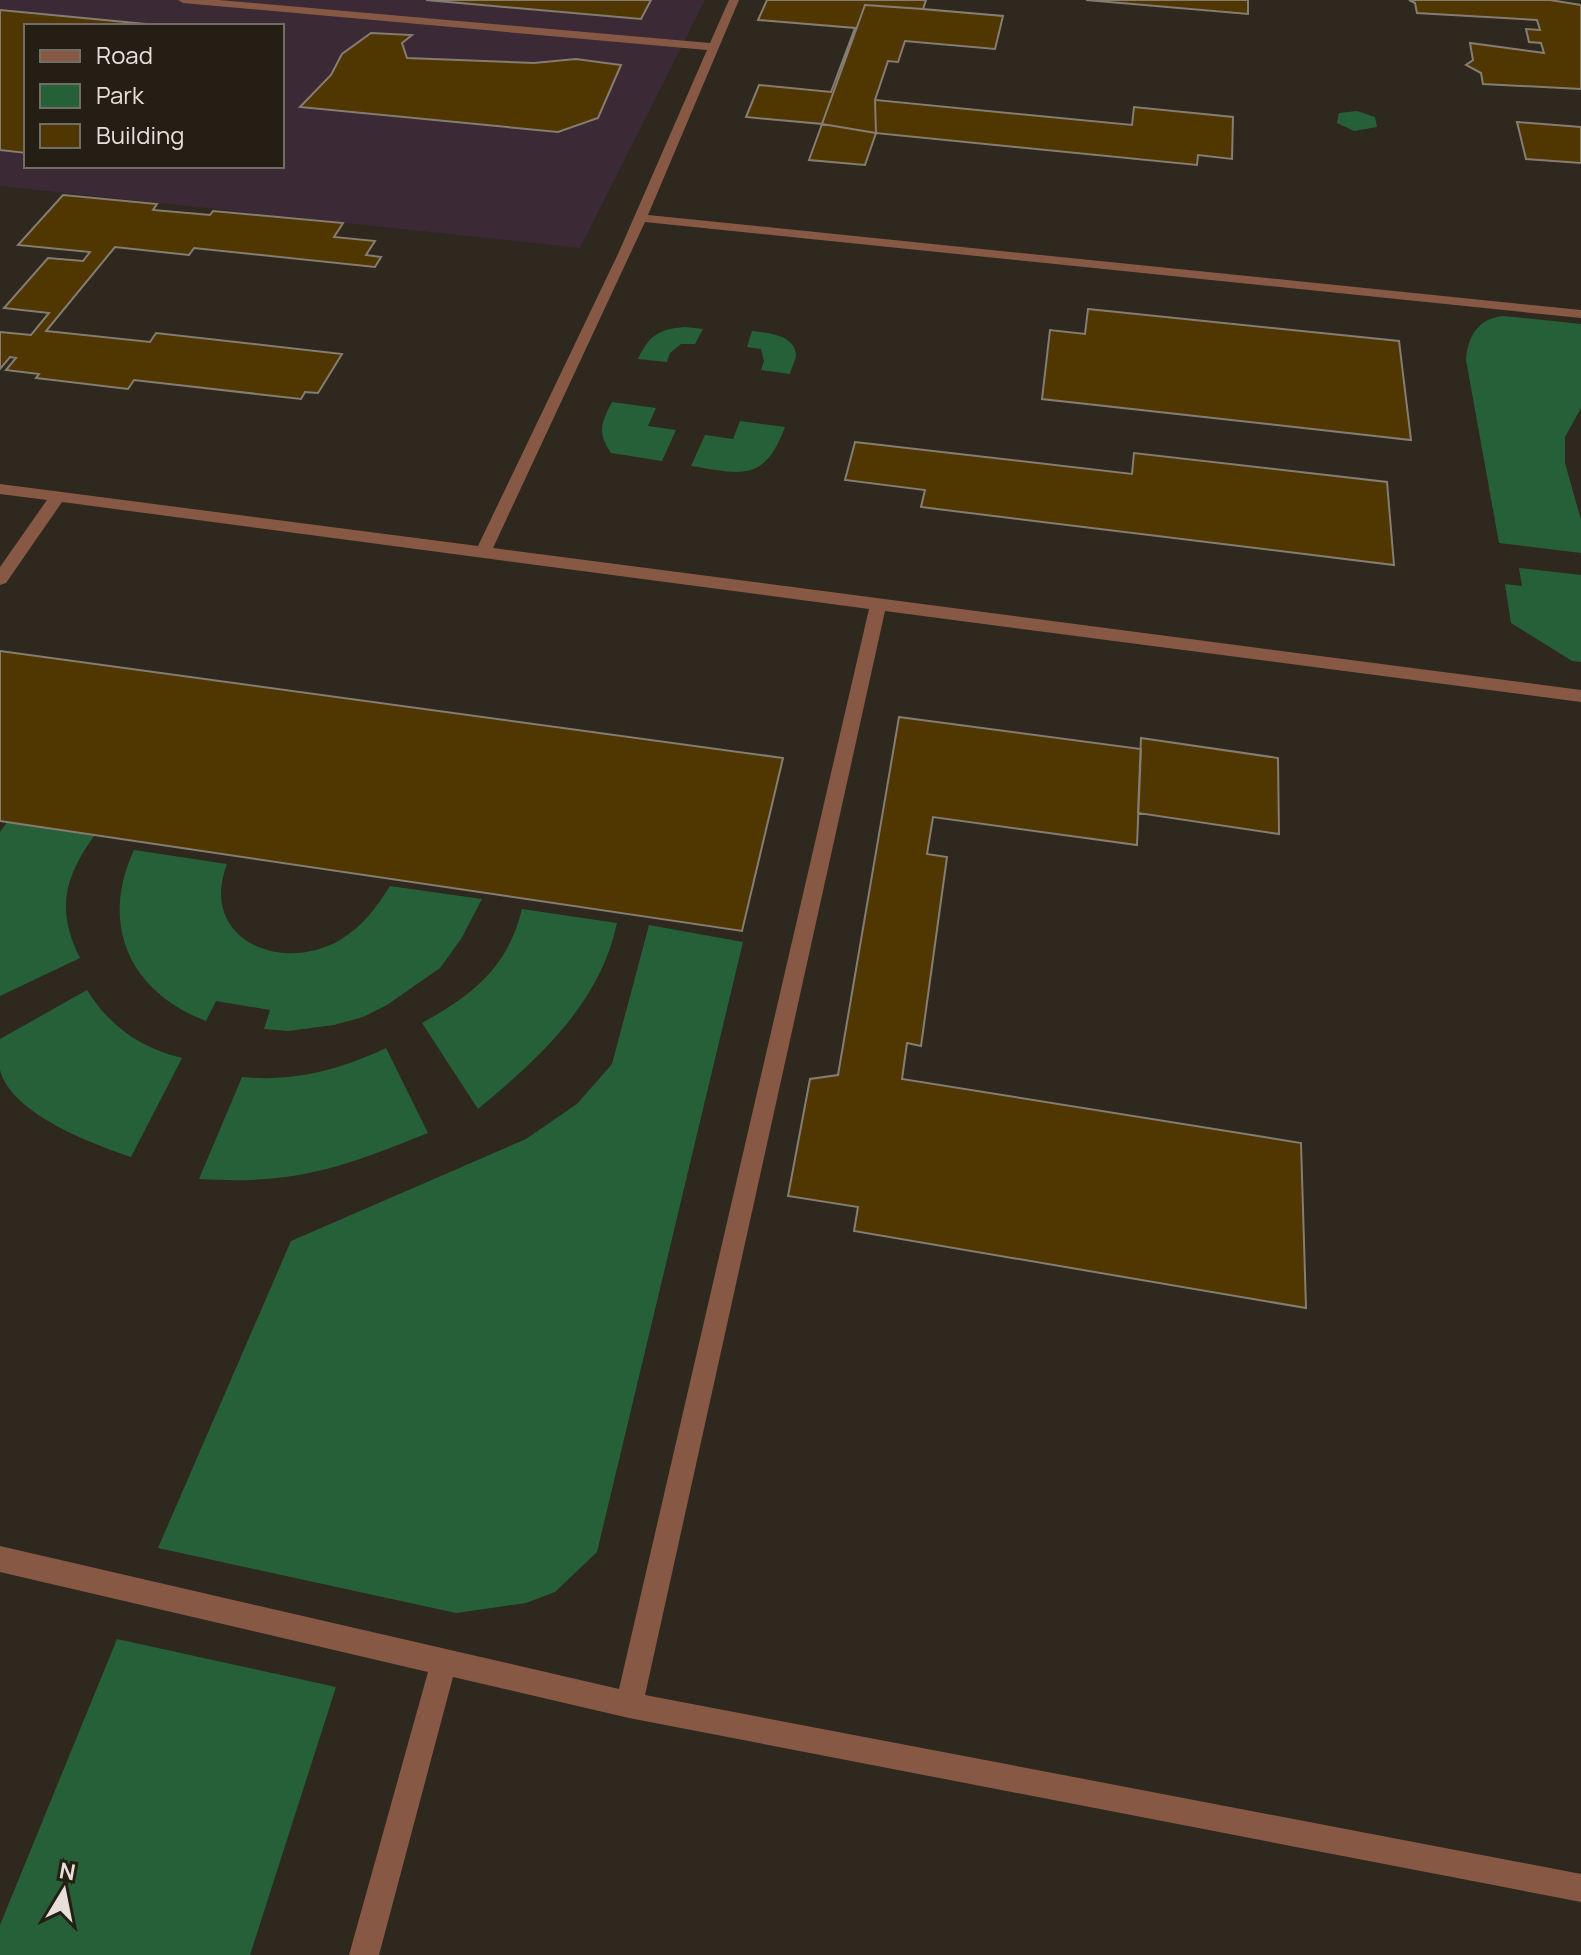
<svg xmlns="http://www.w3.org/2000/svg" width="1581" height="1955" font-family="Manrope,sans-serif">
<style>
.commercial{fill:#3b2a35;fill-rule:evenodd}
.green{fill:#266038}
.building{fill:#503601;stroke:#857d72;stroke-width:2}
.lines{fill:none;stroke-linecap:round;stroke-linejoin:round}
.minor{fill:#875945;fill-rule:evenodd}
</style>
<rect width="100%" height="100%" fill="#2e281e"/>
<path class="commercial" d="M0,0H705L580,248L0,186ZM26,26H282V166H26Z"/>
<path class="green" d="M1357,111L1375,117L1377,127L1354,131L1337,123L1339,113Z
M1504,316L1581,324V408L1565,437V463L1581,520V553L1499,543L1466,360C1468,336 1478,318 1504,316Z
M685,327L703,329L695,344H681L670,353L667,362L638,359C649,336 658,329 685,327Z
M752,331C766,333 795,334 796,355C796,360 791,368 790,374L761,370L764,361L761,349L747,347Z
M612,402L656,408L648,426L676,430L662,461L611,453C597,433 601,423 612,402Z
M740,421L785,427C764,483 742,474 691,466L705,435L733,439Z
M1519,568L1581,575V662L1572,661L1511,623L1505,584L1522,586Z
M7,822L94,836C64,878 56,910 80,958L0,996V832Z
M134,850L227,864C198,940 282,974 340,940C363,926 376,908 390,886L482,899L461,939L440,968L387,1005L363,1017L334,1025L288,1031L264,1029L270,1010L216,1001L206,1021C130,992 99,925 134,850Z
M522,909L617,923C600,1004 538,1059 478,1109L422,1023C473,995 508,967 522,909Z
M649,925L743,942L597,1552L555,1592L526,1603L456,1613L158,1548L291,1241L526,1139L577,1104L612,1064Z
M87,990C110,1027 141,1048 182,1058L131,1157C93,1144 11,1114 0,1070C0,1061 0,1048 0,1039Z
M386,1048L428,1133C341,1168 294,1185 199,1179L242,1077C294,1082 339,1070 386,1048Z
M117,1639L336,1687L250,1955H0V1925Z"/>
<path class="building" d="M426,0H651L641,19Z
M767,0H926L923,9L1003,16L995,49L905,41L898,62L888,61L875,100L1132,125L1134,107L1233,117L1232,159L1198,155L1197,165L876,133L865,165L809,160L822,124L746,117L759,85L831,92L855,28L758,20Z
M1086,0H1248V14Z
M1409,0H1550L1581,5V89L1483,84L1481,73L1466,65L1473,60L1470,43L1544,53L1541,43L1529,42L1526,29L1540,30L1537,20L1417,13L1415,3Z
M865,5L923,9L1003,16L995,49L905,41L898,62L888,61L875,100L876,133L822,124Z
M0,10L167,26H26V153L0,150Z
M371,33L412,35L402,43L407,58L534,63L576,59L621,65L598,118L558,132L300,107L331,75L342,54Z
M1517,122L1581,127V163L1526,159Z
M63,195L157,204L153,210L210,215L213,211L343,223L334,237L375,241L366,255L381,257L375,267L194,248L189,255L115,247L46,331L150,342L156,333L342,354L318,393L305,392L301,399L134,380L128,389L36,378L39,374L6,370L16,358L10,357L0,369V332L31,335L49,313L4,308L48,258L83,261L90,252L18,245Z
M1088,309L1399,341L1411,440L1042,399L1050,330L1085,334Z
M855,442L1132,474L1134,453L1387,482L1394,565L921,507L925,490L845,480Z
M0,651L783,758L742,931L0,821Z
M899,717L1141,749L1137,845L933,817L927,854L947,857L921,1046L907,1043L902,1079L1301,1143L1306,1308L854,1231L858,1207L788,1196L810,1079L838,1075Z
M1141,738L1278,758L1279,834L1138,813Z"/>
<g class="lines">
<path class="minor" d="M178,0H219L710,43L729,0H739L648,215L1581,310V318L645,222L493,548L1581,690V702L885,611L645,1695L1581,1874V1902L629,1718L453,1677L379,1955H349L428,1672L0,1572V1546L619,1689L869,609L62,502L6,583L0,585V567L47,500L0,494V484L478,546L618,254L707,50L183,3Z"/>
</g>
<rect x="24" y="24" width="260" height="144" fill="#241e15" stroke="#716c64" stroke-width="2"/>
<rect x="40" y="50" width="40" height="12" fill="#875945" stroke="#716c64" stroke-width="2"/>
<text x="96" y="64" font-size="24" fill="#e5e1da">Road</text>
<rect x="40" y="84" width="40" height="24" fill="#266038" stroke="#716c64" stroke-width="2"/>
<text x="96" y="104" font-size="24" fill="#e5e1da">Park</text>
<rect x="40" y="124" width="40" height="24" fill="#503601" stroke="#716c64" stroke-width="2"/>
<text x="96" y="144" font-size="24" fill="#e5e1da">Building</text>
<g transform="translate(64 1891) rotate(10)" stroke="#241e15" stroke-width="6" paint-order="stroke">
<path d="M0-6L14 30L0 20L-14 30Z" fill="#e5e1da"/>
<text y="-12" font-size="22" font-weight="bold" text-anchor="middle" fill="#e5e1da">N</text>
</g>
</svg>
